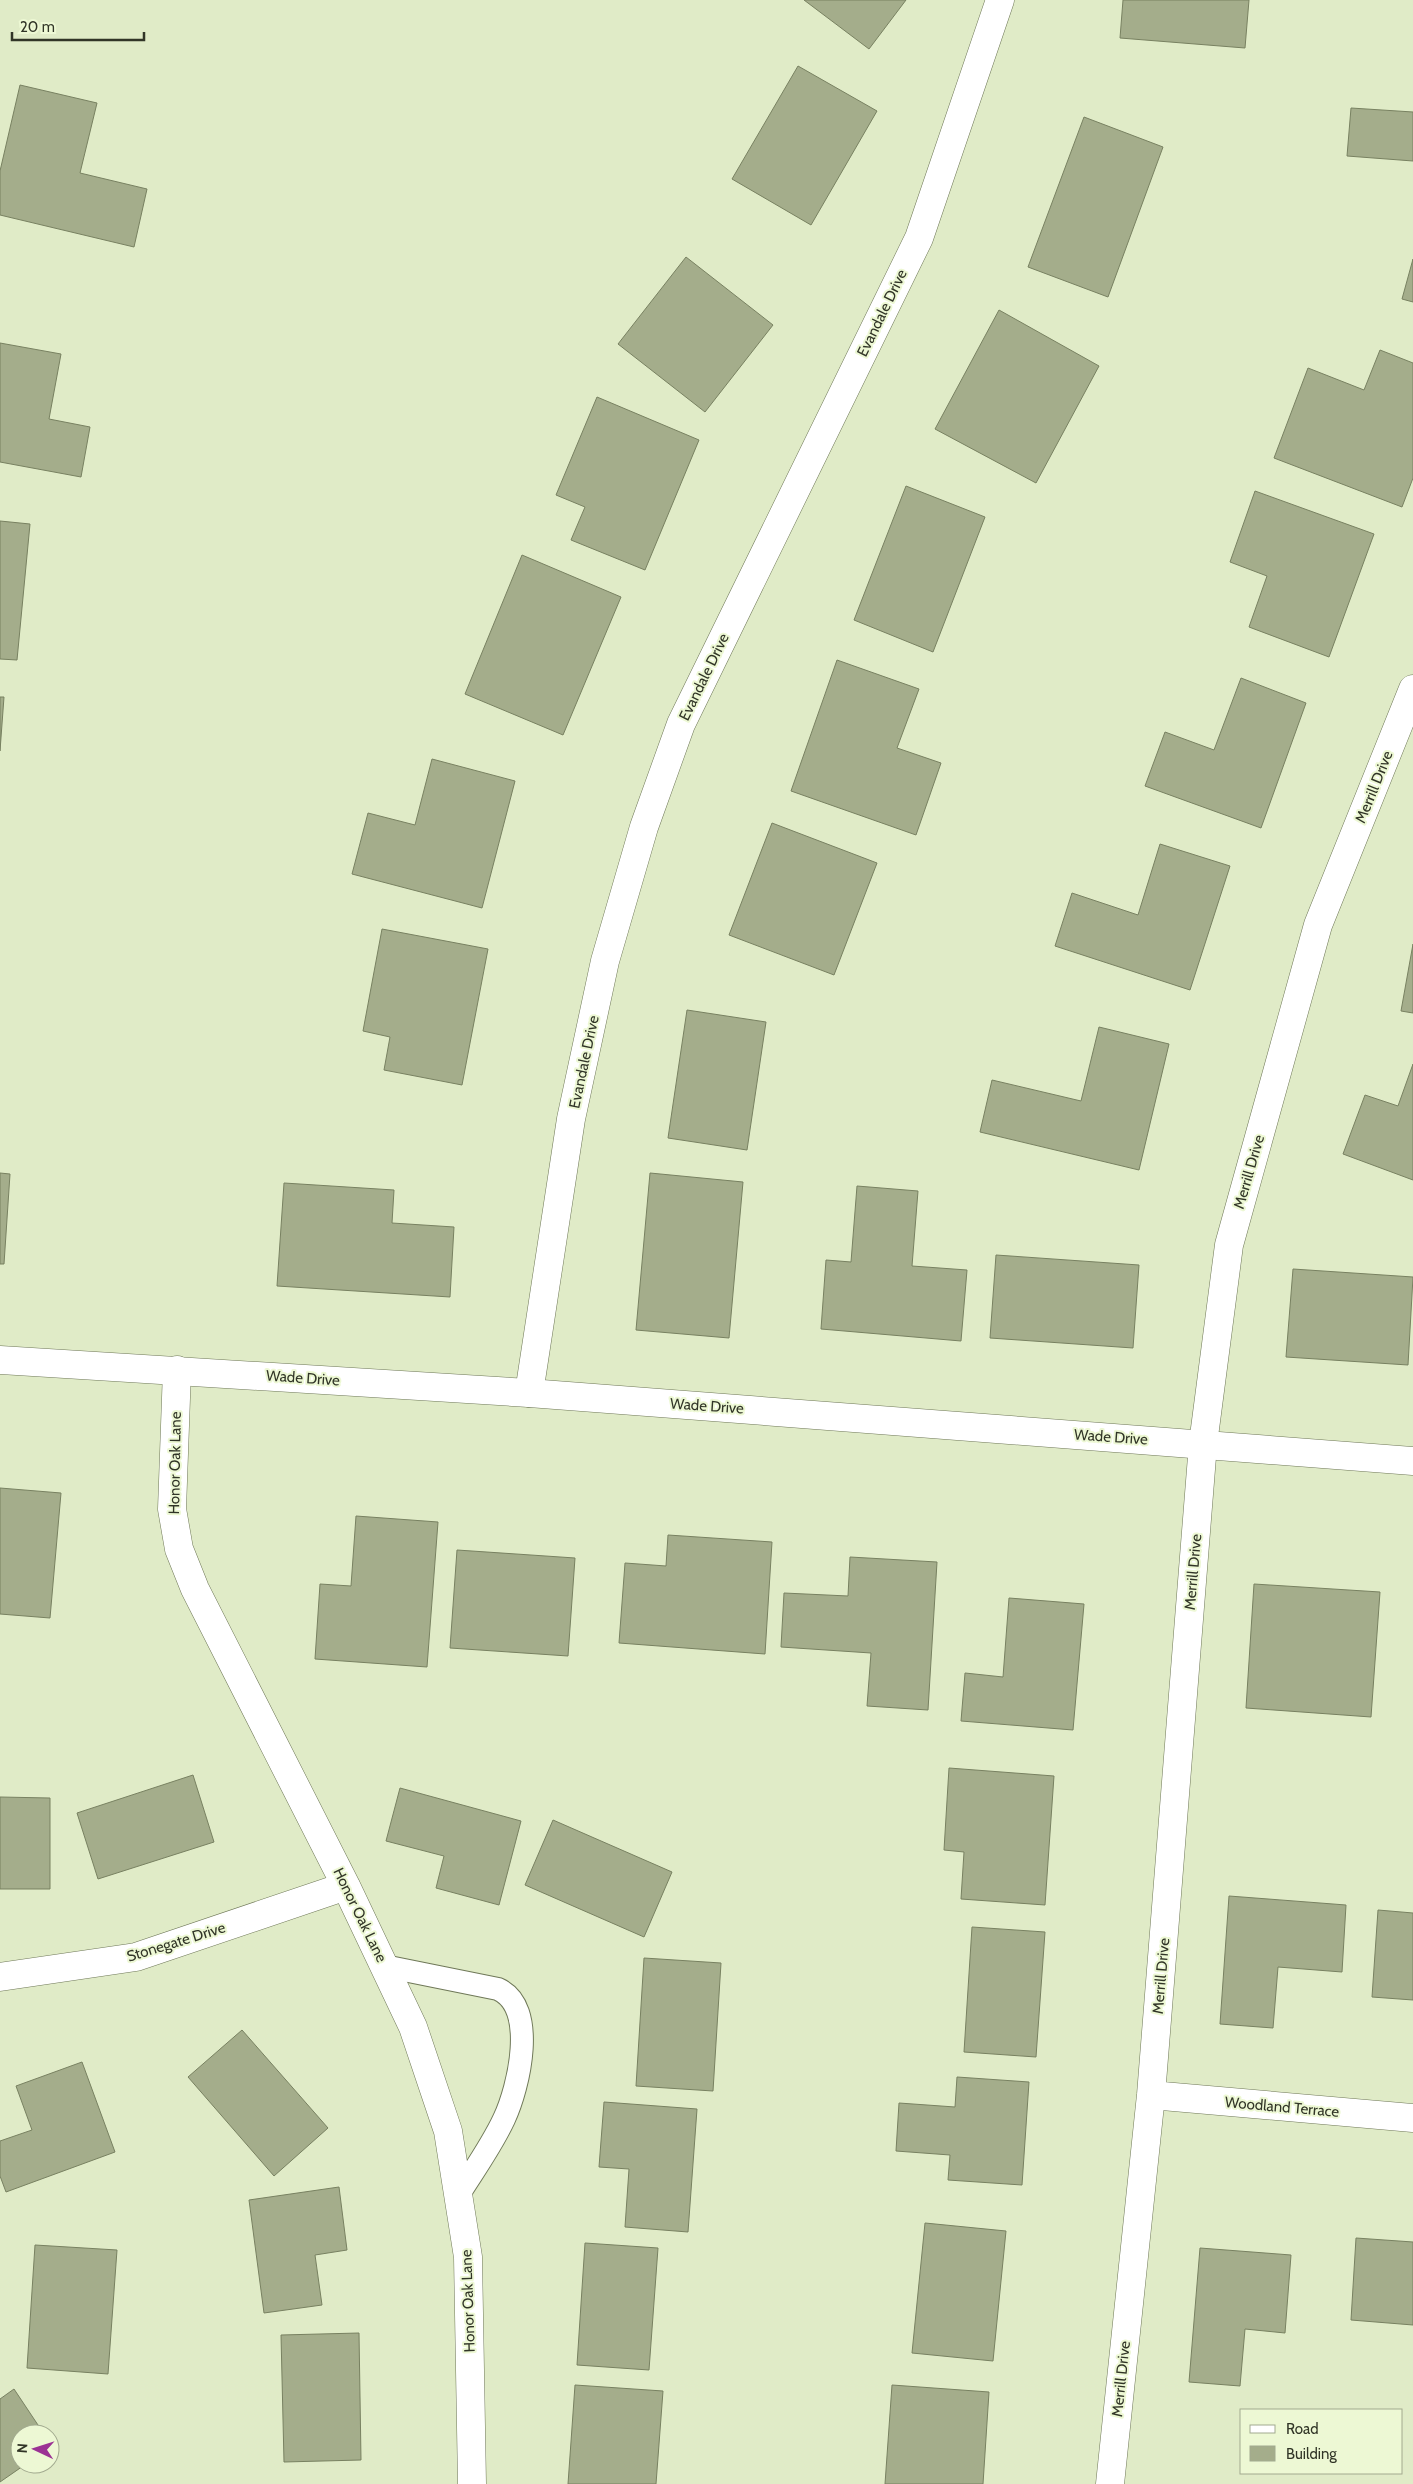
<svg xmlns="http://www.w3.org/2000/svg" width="1413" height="2484" font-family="Cabin,sans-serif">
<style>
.building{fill:#a4ad8b;stroke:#788161}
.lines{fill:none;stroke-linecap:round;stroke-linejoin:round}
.service-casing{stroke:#6f7858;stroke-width:24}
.minor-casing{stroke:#6f7858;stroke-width:29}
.tertiary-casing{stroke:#6f7858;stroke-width:29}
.service{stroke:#fff;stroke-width:22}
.minor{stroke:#fff;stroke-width:28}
.tertiary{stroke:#fff;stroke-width:28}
.labels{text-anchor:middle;stroke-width:4;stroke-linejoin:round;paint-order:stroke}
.street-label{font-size:15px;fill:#313527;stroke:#edf8d4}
</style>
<rect width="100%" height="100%" fill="#e0ebc7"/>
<path class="building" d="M804,0H906L869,49Z
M1123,0H1249L1245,48L1120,38Z
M798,66L877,111L811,225L732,179Z
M20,85L97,103L80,173L147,189L134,247L0,215V171Z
M1351,108L1413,112V161L1347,156Z
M1084,117L1163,147L1108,297L1028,267Z
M686,257L773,325L705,412L618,344Z
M1413,259V302L1402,299Z
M999,310L1099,366L1036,483L935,429Z
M0,343L61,354L49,419L90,427L81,477L0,462Z
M1380,350L1413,363V478L1402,507L1274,458L1308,368L1364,390Z
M597,397L699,440L645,570L571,540L585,507L556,495Z
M906,486L985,517L933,652L854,620Z
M1255,491L1374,534L1329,657L1249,627L1267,576L1230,562Z
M0,521L30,524L17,660L0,659Z
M522,555L621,597L563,735L465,694Z
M837,660L919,689L897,748L941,763L916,835L791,791Z
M1241,678L1306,703L1261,828L1145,786L1165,732L1214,750Z
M0,697H4L0,751Z
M432,759L515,781L482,908L352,874L368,813L415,825Z
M772,823L877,863L834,975L729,935Z
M1160,844L1230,866L1190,990L1055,946L1072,893L1138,915Z
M382,929L488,949L462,1085L384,1070L390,1037L363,1031Z
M1413,944V1013L1401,1011Z
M687,1010L766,1022L747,1150L668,1138Z
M1099,1027L1169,1044L1139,1170L980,1132L992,1080L1081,1101Z
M1413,1064V1180L1343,1154L1365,1095L1398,1106Z
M0,1173L10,1174L4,1264H0Z
M650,1173L743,1182L729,1338L636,1330Z
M284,1183L394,1190L392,1223L454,1227L450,1297L277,1286Z
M857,1186L918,1191L912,1266L967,1270L961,1341L821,1329L826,1260L851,1262Z
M996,1255L1139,1265L1133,1348L990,1338Z
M1293,1269L1413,1277L1408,1365L1286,1357Z
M0,1488L61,1493L50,1618L0,1614Z
M356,1516L438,1522L427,1667L315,1659L320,1584L351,1586Z
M668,1535L772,1542L765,1654L619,1643L625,1563L666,1566Z
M457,1550L575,1558L568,1656L450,1648Z
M850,1557L937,1562L928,1710L867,1706L871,1653L781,1647L784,1593L848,1596Z
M1254,1584L1380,1592L1371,1717L1246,1708Z
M1009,1598L1084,1604L1073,1730L961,1721L965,1673L1003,1677Z
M949,1768L1054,1776L1045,1905L961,1899L964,1852L944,1850Z
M193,1775L214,1842L98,1879L77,1813Z
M400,1788L521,1821L499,1905L436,1888L444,1856L386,1841Z
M0,1797L50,1798V1889H0Z
M553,1820L672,1872L644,1937L525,1885Z
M1229,1896L1346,1905L1342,1972L1278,1967L1273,2028L1220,2024Z
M1378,1910L1413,1913V2000L1372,1997Z
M972,1927L1045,1932L1036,2057L964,2052Z
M644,1958L721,1963L713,2091L636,2086Z
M242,2030L328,2128L274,2176L188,2077Z
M82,2062L115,2152L6,2192L0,2176V2141L32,2130L16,2086Z
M957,2077L1029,2082L1022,2185L948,2180L950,2155L896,2151L899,2103L955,2107Z
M604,2102L697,2109L688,2232L625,2227L629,2169L599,2167Z
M339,2187L347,2250L315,2255L322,2305L264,2313L249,2200Z
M925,2223L1006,2231L993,2361L912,2353Z
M1356,2238L1413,2242V2325L1351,2320Z
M585,2243L658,2248L649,2370L577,2365Z
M35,2245L117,2250L108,2374L27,2368Z
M1200,2248L1291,2255L1285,2333L1245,2329L1240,2386L1189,2382Z
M359,2333L361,2460L284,2462L281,2335Z
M575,2385L663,2391L656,2484H568Z
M892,2385L989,2392L983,2484H885Z
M14,2389L44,2434H20V2464H26L0,2482V2399Z"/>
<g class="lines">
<defs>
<path id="service" d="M384,1966L498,1989C538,2007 519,2087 504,2119C492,2145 474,2170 459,2194"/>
<path id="minor" d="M177,1370L172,1509L179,1549L195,1589L346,1886L413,2027L448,2131L468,2257L472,2484
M529,1393L571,1119L605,961L644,827L681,724L919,238L1000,0
M0,1977L136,1957L346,1886
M1151,2095L1413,2118
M1110,2484L1151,2095L1203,1444L1229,1245L1318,925L1413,689"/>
<path id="tertiary" d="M0,1360L529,1393L1413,1461"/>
</defs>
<use href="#service" class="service-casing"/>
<use href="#minor" class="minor-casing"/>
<use href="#tertiary" class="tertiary-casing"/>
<use href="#service" class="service"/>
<use href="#minor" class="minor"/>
<use href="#tertiary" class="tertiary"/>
</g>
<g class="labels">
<g class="street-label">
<text transform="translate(882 313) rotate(-64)" y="5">Evandale Drive</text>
<text transform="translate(704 677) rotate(-64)" y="5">Evandale Drive</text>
<text transform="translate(1374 787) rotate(-68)" y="5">Merrill Drive</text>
<text transform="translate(584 1062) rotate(-78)" y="5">Evandale Drive</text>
<text transform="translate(1249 1172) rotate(-74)" y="5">Merrill Drive</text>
<text transform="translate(303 1378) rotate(4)" y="5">Wade Drive</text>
<text transform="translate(707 1406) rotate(4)" y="5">Wade Drive</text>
<text transform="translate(1111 1437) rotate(4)" y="5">Wade Drive</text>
<text transform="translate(175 1463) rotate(-89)" y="5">Honor Oak Lane</text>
<text transform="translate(1193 1572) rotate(-85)" y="5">Merrill Drive</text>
<text transform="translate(360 1915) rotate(64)" y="5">Honor Oak Lane</text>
<text transform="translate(176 1942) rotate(-17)" y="5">Stonegate Drive</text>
<text transform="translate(1161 1976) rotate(-85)" y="5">Merrill Drive</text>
<text transform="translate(1282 2107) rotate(5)" y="5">Woodland Terrace</text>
<text transform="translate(468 2301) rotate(-92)" y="5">Honor Oak Lane</text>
<text transform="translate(1121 2379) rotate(-84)" y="5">Merrill Drive</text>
</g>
</g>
<rect x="1240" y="2409" width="162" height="65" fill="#edf8d4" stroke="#a2aa8f"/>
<rect x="1250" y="2425" width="25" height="8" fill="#ffffff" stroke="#a2aa8f"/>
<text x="1286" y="2434" font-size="15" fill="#313527">Road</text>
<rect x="1250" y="2446" width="25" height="15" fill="#a4ad8b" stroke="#a2aa8f"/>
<text x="1286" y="2459" font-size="15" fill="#313527">Building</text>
<g transform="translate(35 2449) rotate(274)"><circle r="24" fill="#edf8d4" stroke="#a2aa8f"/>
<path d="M0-4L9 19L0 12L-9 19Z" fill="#9b3294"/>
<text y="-8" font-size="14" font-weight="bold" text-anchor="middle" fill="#313527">N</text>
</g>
<path d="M12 32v8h132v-8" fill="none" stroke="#313527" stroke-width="2.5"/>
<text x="20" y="32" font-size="15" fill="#313527" stroke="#edf8d4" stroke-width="4" paint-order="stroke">20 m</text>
</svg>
